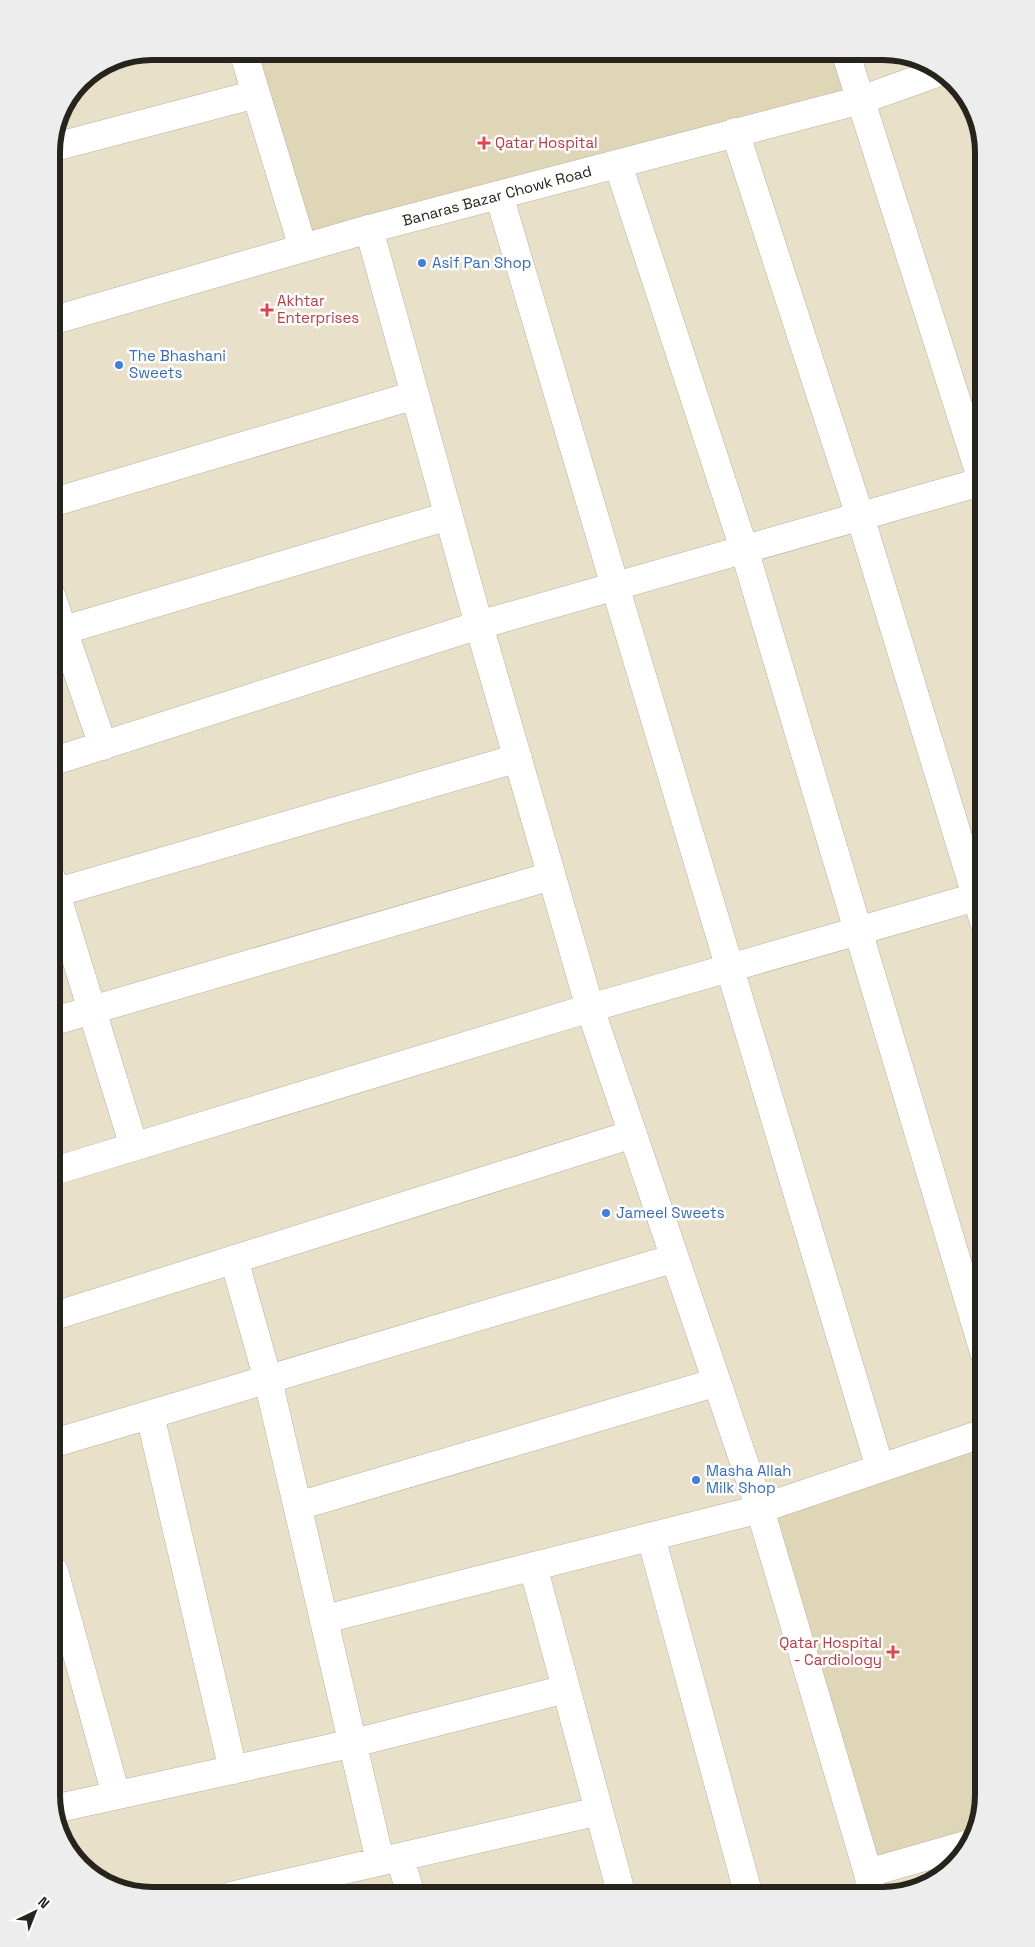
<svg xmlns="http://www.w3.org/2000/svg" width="1035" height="1947" font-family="'Space Grotesk',sans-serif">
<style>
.built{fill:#dfd5b7}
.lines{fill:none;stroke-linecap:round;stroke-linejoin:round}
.minor-casing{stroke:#b8b19b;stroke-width:29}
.major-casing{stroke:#b8b19b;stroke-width:29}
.minor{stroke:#fff;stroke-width:28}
.major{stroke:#fff;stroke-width:28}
.health-dot{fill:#e0444e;stroke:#fff;stroke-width:2}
.shop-dot{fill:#3f7fe0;stroke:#fff;stroke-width:2}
.labels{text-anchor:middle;stroke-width:5;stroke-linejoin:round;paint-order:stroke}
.health-label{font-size:15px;fill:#be3a42;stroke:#fff;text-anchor:start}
.street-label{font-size:15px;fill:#27241b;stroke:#fff}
.shop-label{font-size:15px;fill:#366cbe;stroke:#fff;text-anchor:start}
.rim{fill:none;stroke:#27241b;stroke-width:6}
</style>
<rect width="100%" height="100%" fill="#e8e0c9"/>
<path class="built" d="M241,51H845L861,100L303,248Z
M984,1433V1796L969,1843L868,1873L760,1509Z"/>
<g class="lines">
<defs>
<path id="minor" d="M243,51L303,248
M845,51L984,487
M735,132L860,516L984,922
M51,148L256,94
M618,164L744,549L984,1352
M499,195L615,586L880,1468
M369,229L479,625L590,1008L760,1509L868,1873L872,1896
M51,503L415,395
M51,595L103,746
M51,634L448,516
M51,762L479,625L984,481
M51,877L134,1147
M51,894L518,758
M51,1022L551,876
M51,1172L590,1008L976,897
M234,1259L268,1380L380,1861
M51,1317L633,1134
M150,1415L233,1770
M51,1444L675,1258
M298,1506L717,1382
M651,1537L749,1896
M533,1566L622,1896
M51,1572L54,1571L116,1795
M325,1619L760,1509L984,1433
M54,1809L354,1743L566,1689
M400,1857L411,1896
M868,1873L969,1844
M231,1896L599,1811"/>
<path id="major" d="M51,321L369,229L861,100L942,71"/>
</defs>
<use href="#minor" class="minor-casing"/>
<use href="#major" class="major-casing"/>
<use href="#minor" class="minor"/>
<use href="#major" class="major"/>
</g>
<g class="health-dot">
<path d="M481.5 135.5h5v5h5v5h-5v5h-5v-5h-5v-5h5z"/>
<path d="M264.5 302.5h5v5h5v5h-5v5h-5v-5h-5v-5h5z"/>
<path d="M890.5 1644.5h5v5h5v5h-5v5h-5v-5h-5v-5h5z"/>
</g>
<g class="shop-dot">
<circle cx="422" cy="263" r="5"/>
<circle cx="119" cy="365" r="5"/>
<circle cx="606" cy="1213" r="5"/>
<circle cx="696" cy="1480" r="5"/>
</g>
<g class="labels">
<g class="health-label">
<text x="495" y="148">Qatar Hospital</text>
<text x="277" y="306">Akhtar<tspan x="277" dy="17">Enterprises</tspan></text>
<text x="882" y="1648" text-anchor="end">Qatar Hospital<tspan x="882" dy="17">- Cardiology</tspan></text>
</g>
<g class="street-label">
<text transform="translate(497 196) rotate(-15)" y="5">Banaras Bazar Chowk Road</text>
</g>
<g class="shop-label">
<text x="432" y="268">Asif Pan Shop</text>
<text x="129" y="361">The Bhashani<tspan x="129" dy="17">Sweets</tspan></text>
<text x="616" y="1218">Jameel Sweets</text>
<text x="706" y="1476">Masha Allah<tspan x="706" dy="17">Milk Shop</tspan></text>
</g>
</g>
<path d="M0 0H1035V1947H0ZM152 60H883A92 92 0 0 1 975 152V1795A92 92 0 0 1 883 1887H152A92 92 0 0 1 60 1795V152A92 92 0 0 1 152 60Z" fill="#eeeded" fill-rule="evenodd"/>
<path class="rim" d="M152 60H883A92 92 0 0 1 975 152V1795A92 92 0 0 1 883 1887H152A92 92 0 0 1 60 1795V152A92 92 0 0 1 152 60Z"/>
<g transform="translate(35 1912) rotate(43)" stroke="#ffffff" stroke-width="4" paint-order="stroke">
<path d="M0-4L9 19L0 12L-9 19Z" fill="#27241b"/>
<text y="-8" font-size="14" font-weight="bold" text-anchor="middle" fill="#27241b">N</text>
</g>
</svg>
